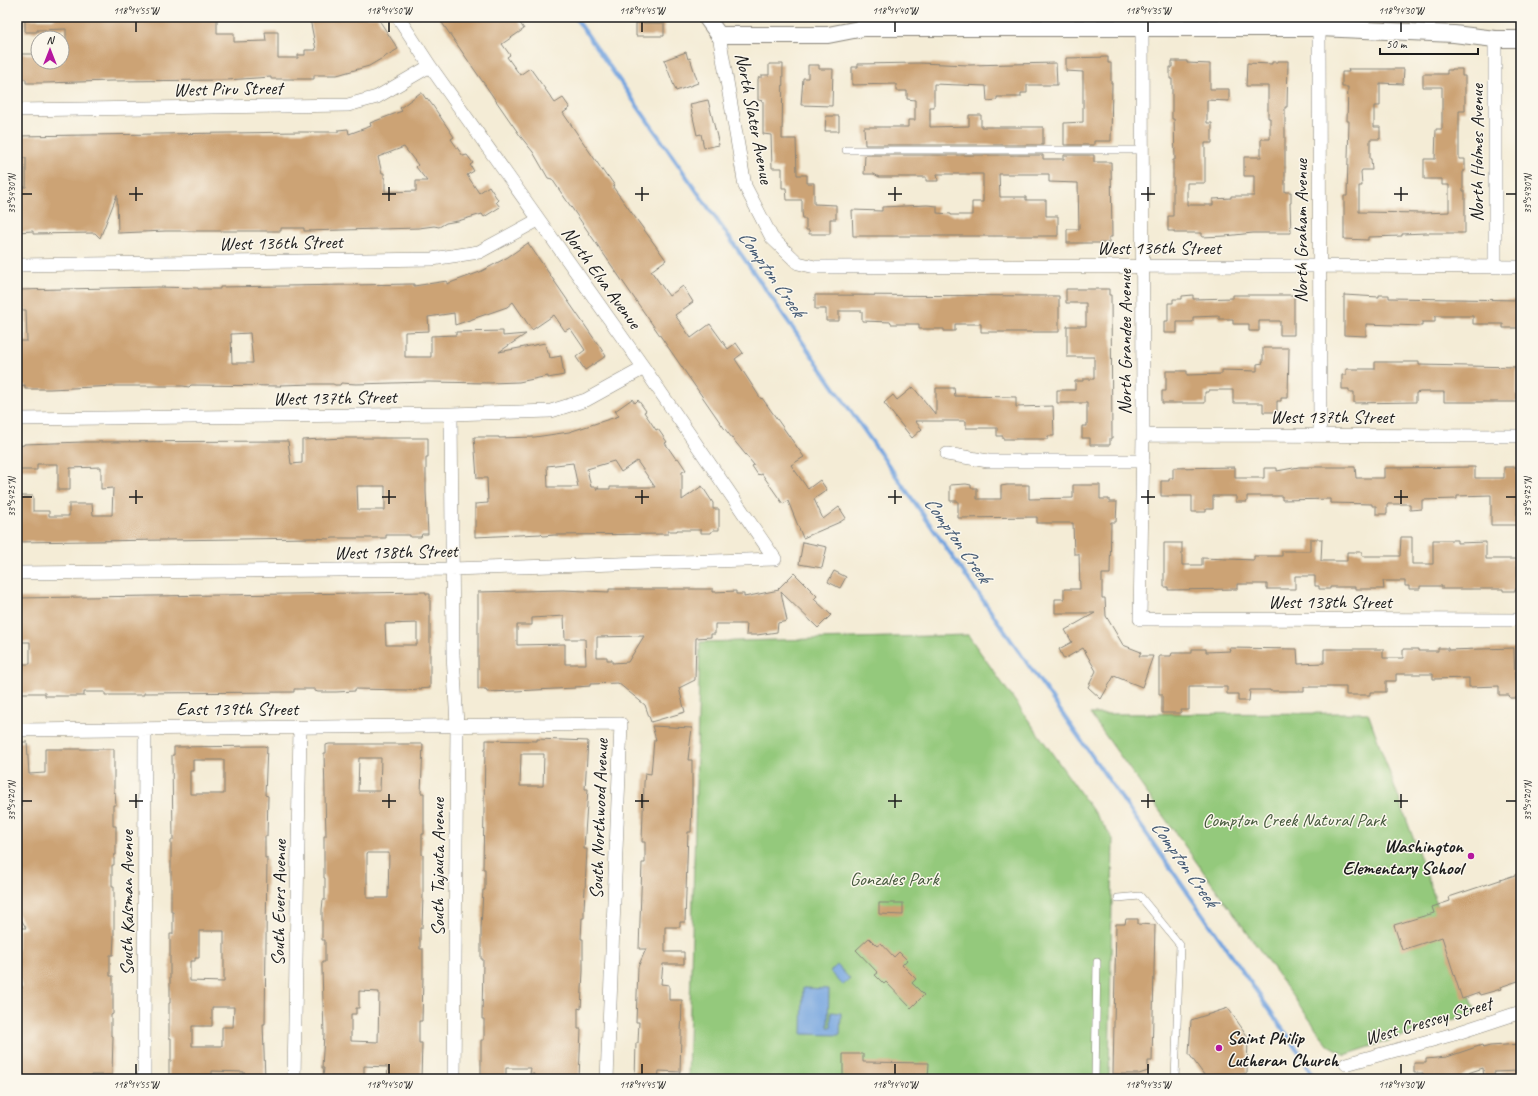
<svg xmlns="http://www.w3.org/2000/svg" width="1538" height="1096" font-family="Caveat,sans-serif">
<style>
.green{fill:#94c97b;stroke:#58724c}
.water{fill:#76a5df;stroke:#49607e}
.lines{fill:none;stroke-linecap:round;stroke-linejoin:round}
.stream{stroke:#76a5df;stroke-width:4}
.building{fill:#cca375;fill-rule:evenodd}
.service-casing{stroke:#888479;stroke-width:8}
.minor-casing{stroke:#888479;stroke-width:14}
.tertiary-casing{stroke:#888479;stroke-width:18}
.service{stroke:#fff;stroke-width:7}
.minor{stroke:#fff;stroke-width:13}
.tertiary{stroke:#fff;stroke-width:16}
.ticks{fill:none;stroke:#1c1c1c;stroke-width:1.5}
.poi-dot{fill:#b5179e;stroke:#fbf7ec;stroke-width:1.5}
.labels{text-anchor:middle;stroke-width:3;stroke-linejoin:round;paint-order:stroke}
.street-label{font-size:19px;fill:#1c1c1c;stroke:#fbf7ec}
.park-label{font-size:19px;fill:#46593d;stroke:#fbf7ec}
.poi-label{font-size:19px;font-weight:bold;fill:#1c1c1c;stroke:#fbf7ec;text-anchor:end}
.water-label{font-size:20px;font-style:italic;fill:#445a74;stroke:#fbf7ec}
.neatline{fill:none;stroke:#1c1c1c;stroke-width:1.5}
.ticks-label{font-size:10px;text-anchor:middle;fill:#1c1c1c}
</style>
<rect width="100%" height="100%" fill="#fbf7ec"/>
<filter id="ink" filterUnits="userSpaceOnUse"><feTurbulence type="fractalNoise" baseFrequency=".025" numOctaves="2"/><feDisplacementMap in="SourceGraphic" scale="8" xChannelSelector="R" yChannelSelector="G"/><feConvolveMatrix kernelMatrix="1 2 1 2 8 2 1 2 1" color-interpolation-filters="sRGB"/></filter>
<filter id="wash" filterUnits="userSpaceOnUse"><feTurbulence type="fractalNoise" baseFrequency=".012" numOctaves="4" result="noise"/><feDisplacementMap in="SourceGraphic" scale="16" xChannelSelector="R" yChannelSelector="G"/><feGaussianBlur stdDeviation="0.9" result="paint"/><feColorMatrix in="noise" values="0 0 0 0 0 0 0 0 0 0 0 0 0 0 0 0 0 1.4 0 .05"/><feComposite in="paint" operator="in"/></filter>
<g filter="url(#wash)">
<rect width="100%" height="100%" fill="#f4ecd6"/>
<path class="green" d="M968,635L1113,839L1109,1079H688L700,642Z
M1368,713L1476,1012L1345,1055L1328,1045L1090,714Z"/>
<path class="water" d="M837,965L850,979L843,985L830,972Z
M803,988L829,989L828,1027H831V1012L841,1013L840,1035L802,1034Z"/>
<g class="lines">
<path class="stream" d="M575,17L1304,1059L1315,1079"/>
</g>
<g id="blocks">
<path class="building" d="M55,17H67V19L101,17H217V33H234V42L266,41L265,32H278V58H298V55H305V50H316L311,24L308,17H377L398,49L369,66L337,75H314V79H271V77L227,80L111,81L45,83H26V79H17V54H38V62H62V60H64V55H66V29L37,30V32H25V19H55Z
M438,17H516L524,29L502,44L510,55L507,57L520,75L530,68L555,103L563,98L570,108L563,113L607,177L608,176L615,186L613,187L666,260L651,271L669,296L683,286L693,302L675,315L691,338L710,324L728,349L736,343L743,353L735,359L761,399L762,398L804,457L791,465L808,489L820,480L827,490L814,499L823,519L839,507L846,518L840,522L803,538L788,501L783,504L762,474L760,475L759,474L758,475L752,466L754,465L724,428L558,188L552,179L548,178L533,152L521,137Z
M636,23H664V36H636Z
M686,52L688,59L690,58L698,83L676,91L664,60Z
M1108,57V63H1111V83H1112L1111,141H1094V145H1064V123L1083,122V72L1066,71V58Z
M1172,61H1187V63L1210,64V89H1229V101L1207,100V123H1212V143H1205V183H1187V205H1213V199L1231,198V196H1254V176H1244V157H1261V139H1270V118H1268V86H1246L1247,63L1272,64V62H1278V61H1288L1287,107H1285V192H1291V203H1290L1291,233H1253L1225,236L1202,237V233H1174V231H1168V216H1173V160H1175L1174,119H1172V79H1170V67H1172Z
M919,63L969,65L1056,63L1057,85H1027V93H1021V97H997V100L987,101L986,86L934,84V107H930V127L969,126V115H981V127H1043V145H865L864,127H908V120H915V100L907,99V91H896V84L852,85V67H858V64Z
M769,64H783L782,139H796L797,175H807V183H814V204L836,205V219H830V234H809V230H806V219H803L802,212V200H787L786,188H782V168H772L771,135L763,134V101L758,100V79L759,77H762V75H769Z
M808,65H819V69H833L832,106L801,105L803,78H808Z
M1348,69H1404L1403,84L1380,83V106H1374V127H1380V139H1370V159H1371L1372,170H1362L1361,172L1362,186H1359V212L1423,213L1449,212V185H1442V179H1424V159H1435L1436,129H1442V87H1423V74H1447V70H1452V69H1462V76H1465V111H1459V159H1465V171H1463V191H1465V233H1425L1402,234V236L1368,237V240L1344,239V196H1347L1349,121H1347L1348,87H1342V72H1349Z
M420,93H422L426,99L427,98L433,106L454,137L451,139L463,156L467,155L473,163L470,165L474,171L467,175L479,193L489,186L498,200L496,202L500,207L484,217L482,214L458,221L446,223L439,227L434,226L419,228L304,231V228H281V231H166L118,233L117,195L100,238L95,233L33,234V231L17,232V187H26V158H17V136L300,132H338V130L348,129L349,134L371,126L370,123L402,111L400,108ZM404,147L418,165L416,167L427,181H416V191L385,192V178H384V173H382L378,157Z
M708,100L719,145L704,148L701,134L697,135L690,104Z
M826,116H839V131H825Z
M865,155H1043V159H1064V155H1094V162H1111L1112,237H1109V243H1067V229H1079L1078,183L1049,182V174H999L1000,197H1026V200H1046V216H1058V236H853L852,210L882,211V207L927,205L937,206V213L951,214V215H972V202H983V174H937L938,181H926V177H879L874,174H864Z
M528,243L606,356L585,370L576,357L585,350L570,328L565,331L554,315L532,330L513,302L507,307L455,325L454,313L428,317L429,331L405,332V357H431V336L456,335V332L503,331V336L526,334L499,352L545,343L547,353H549L550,358L561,356L564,375L548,378V376L519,382L490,383L429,382L356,384L341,383L340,385H335L333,384H314L280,385L281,386L191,385L189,387L183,386H116L50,389H25V385L17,386V341H27L26,310H17V290L157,287L198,288V289H220V287L414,284V286L447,281V284L480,272L508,257ZM250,333L253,363H232L231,334Z
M1066,289H1109V295H1111L1112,438H1110V445H1090V438H1082V426H1087V403H1057V390H1075V381H1083V379H1094V357H1067V326H1086V303H1066Z
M815,295L1059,296V332H981V324H955V331H944V329H919V324H891V322L862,321V311H839V321H826V309H815Z
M1193,295V299L1233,298V295H1294V335H1280V321H1259V331H1249V324H1233V319H1219V316L1193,317V322H1177V333H1164V321H1168V303H1173V299H1182V296Z
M1344,295L1379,297V295H1389V298L1521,300V328H1503V324H1473V316H1435V322H1422V326L1366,324V336L1344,335Z
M1263,348H1289L1288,398H1281V401H1277V412H1263V403H1233V390H1209V392H1205V403H1162V391H1166V371H1187V375L1222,374V370L1257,371V364L1263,363Z
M1375,362H1419V365L1517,367V402H1444V392H1420L1416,393V402L1354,403V392H1349V389H1342V375H1346V369H1375Z
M913,387L936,415V388H954L955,396L1016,397V407L1053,406L1054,436H1048V439H1003V436H997V428H966V421H915L922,429L912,438L884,403L893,395L897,400Z
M632,399L635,403L638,400L646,411L644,412L656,430L658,429L667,442L665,443L676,459L678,458L686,470L682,472V500L702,486L713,503V509H719V530H713L711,533H701V530H677V531H668V534L554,535L543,536L541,534L475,537V504L488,503L487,478H477L474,437H499V438L535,437L569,432L619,416L615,411ZM614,461L621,472L637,461L655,487H610V489H596L599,487H591L587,469ZM573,463L578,487H548L547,466Z
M345,438H428V457H426V492L428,534H422L421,537H410V535H386V538H333L329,539L313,538L17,542V512H21V496H33V511H49V516H69V504H92L93,515H112L113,488L101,489V467L70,468V490H58V464H37V470H17V446L24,445V444L84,442L288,441L291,464L302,463V440ZM357,486H385V510H358Z
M1235,467V478H1264V468H1277V471L1299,467H1355L1356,478H1384V468L1475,467V478H1504V467H1517V515H1519V525H1491V495L1457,496V499L1422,500V509L1410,510V504H1387V514H1376V506H1372V504L1330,503V499L1282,500V496H1247V502H1236V496H1213V509H1206V512H1192V496H1161V481H1169V478H1173V468Z
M966,484L971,485V488H977V499H1001V486L1007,485H1029V499L1073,498V485H1100V499H1109V502H1117L1116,522H1111L1110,574H1102V598H1105L1106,616L1123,645L1141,652L1139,656H1153L1142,687L1114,676L1101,699L1088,687L1096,671L1083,648L1064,659L1059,649L1072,642L1065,630L1095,613H1055V599H1064V589H1080L1079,554H1074L1073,523H1037V517L958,518V501H950V485Z
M1401,537H1412V564H1433V540H1457V543L1486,542V559H1517L1518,589H1515V591H1503V589H1442V586H1420V589H1409V586H1405V581H1383L1384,589H1355V587H1330V589H1319V586H1315V576H1295V589H1267V584H1237V589L1168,590V587H1164V543H1182V565H1202V558L1254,560V556H1282V551H1310V539H1322L1321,561H1347V552H1362V556H1400Z
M803,542L827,547L822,568L799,564Z
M834,571L846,577L840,588L828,582Z
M794,573L817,596L814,599L831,615L818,628L781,592L787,621L778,623L777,632L757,635H746L747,624H715V634H711V637L696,638L695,680L679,688L685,712L651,722L645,705L618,683L590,684V686L575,687V688L515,691L487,692L486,689H478V592L563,590L609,592V589H713V592L736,591V594H744V597L779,590L778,589ZM564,616L565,639H585L586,664H565V644L517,645V625H532V618ZM644,636L628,662L612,663V660H607V657H597V637Z
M426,592V594H430V688L407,690L355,689V691L336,692H318L315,691V689H294V692L144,693V695H105V692H84V696H45V693H17V664H30V642H17V598ZM417,623V645H386L385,624Z
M1229,648L1297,649L1298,664L1324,663V649H1383V658H1403V649H1418V651H1438V648H1448V650L1514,648L1515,681H1520V698H1510L1509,695H1499V686L1469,687V678L1433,679V674H1396V681H1386V692H1370V695H1346V687H1304V691H1270V690H1250L1249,701H1238V694H1227V687H1189V710H1181V713H1162V694H1159V656H1171L1172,653H1192V649H1206V652L1230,651Z
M652,726L692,728L688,760H692V802L691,832H688L685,922H680V927H665V952H684V964H663L661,984L669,985V1000H682L680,1072L659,1071L658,1079H635L636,1043H638L639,1022H636L638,967L646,949H639L642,863H645V842H642L644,783L645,773L651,774L654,740H656Z
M537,739L588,741L585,789H588L584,849H587L584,909V918H582L581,939H583V971L581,1009L578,1008V1029H581L579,1079H534V1074H530L531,1068H506V1079H481V1040H484V1019H482L483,959H481V928L483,890H485V869H483L485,748H486V740L537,741ZM521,754H544L543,786H520Z
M18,742H27L29,774L45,773V749H114V793L115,792L116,805H113V826H116V855H114V865H112V886H114V938L113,955H110V976H113V1014L111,1015V1036H113L112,1075H91V1079H67V1076H35V1079H17L18,1014H17V988H22L17,972L18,928H26L17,912L18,868H20V847H18V813L19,808H21V787H18Z
M329,744H423L421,793H424V834H422V855H423V895L422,928H420V949H423V977L422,1021H419V1043H422L421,1079H387L388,1067L364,1066V1079H351V1077H323L324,1068H322L324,1034L322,969V962H325V940H322V910L323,900H325V878H324V836H326L324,753H326V745ZM359,758H381L380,791H358ZM367,853H389L388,898H367ZM359,991L379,992L378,1042L351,1041V1014H356V1008H359Z
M264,746L267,747L265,795L268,796L267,836H265V858H267L265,1024H263L265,1079H244V1072L212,1071V1079H171V1077H169V1061H171V1038H169V1003H170V934H173V912H171V840H173L172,755H174V747ZM193,760H224V794H190V771H193ZM199,931H224V982L190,981V961H195V958H199ZM212,1007H234L233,1027H222V1046H192V1026H212Z
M1521,873V980L1500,987L1501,989L1480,995L1479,993L1462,999L1442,937L1402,950L1394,925L1434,913L1432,907L1450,901L1449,897Z
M879,903H903V915L879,914Z
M1126,919H1138V924L1155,925L1152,1061H1148V1071L1139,1074H1113L1116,924H1125Z
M869,938L877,946L881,943L894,957L899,952L907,960L902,965L916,979L912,983L924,995L911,1008L886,982L884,984L875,975L878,973L856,950Z
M1228,1008L1248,1037L1247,1073L1225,1079H1207L1189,1054L1191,1020Z
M1521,1044V1066L1519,1068V1071L1494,1072L1495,1079H1484L1483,1068L1462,1075V1079H1424L1423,1073H1414V1063H1426V1059L1447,1057L1482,1045L1483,1048L1490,1046Z
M843,1054H863V1062L929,1063L928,1079H851V1077H843Z"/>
</g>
</g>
<g filter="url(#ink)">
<use href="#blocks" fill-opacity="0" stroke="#888479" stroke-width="1"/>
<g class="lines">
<defs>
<path id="service" d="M846,150H1142
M1118,898L1140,896L1180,945L1175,1079
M1095,1079L1097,962"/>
<path id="minor" d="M398,17L430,66L644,368L775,559
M1142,17L1143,435L1140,619L1521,620
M1319,28L1320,435
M719,35L745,186L772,238L798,263L815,267L1319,266L1521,267
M1495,39V267
M17,110L348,105L377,97L430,66
M17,265L432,259L479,252L538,220
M451,414L453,655L457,725L454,1079
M17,419L451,414L551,411L586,400L644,368
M1143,435L1521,436
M947,454L988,461H1143
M17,573L451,569L775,559
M17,730L621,724L607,1079
M1346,1064L1454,1034L1521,1012
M144,1079L145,728
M294,1079L300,727"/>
<path id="tertiary" d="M706,17L719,35H828L864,28H1319L1454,34L1495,39H1521"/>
</defs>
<use href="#service" class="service-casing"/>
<use href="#minor" class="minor-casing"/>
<use href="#tertiary" class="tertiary-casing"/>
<use href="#service" class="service"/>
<use href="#minor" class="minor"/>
<use href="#tertiary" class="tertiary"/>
</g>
</g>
<path class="ticks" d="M136,22V32M389,22V32M642,22V32M895,22V32M1148,22V32M1401,22V32M136,187V201M389,187V201M642,187V201M895,187V201M1148,187V201M1401,187V201M22,194H32M129,194H143M382,194H396M635,194H649M888,194H902M1141,194H1155M1394,194H1408M1506,194H1516M136,490V504M389,490V504M642,490V504M895,490V504M1148,490V504M1401,490V504M22,497H32M129,497H143M382,497H396M635,497H649M888,497H902M1141,497H1155M1394,497H1408M1506,497H1516M136,794V808M389,794V808M642,794V808M895,794V808M1148,794V808M1401,794V808M22,801H32M129,801H143M382,801H396M635,801H649M888,801H902M1141,801H1155M1394,801H1408M1506,801H1516M136,1064V1074M389,1064V1074M642,1064V1074M895,1064V1074M1148,1064V1074M1401,1064V1074"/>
<g class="poi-dot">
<circle cx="1471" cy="856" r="4"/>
<circle cx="1219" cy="1048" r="4"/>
</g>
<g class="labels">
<g class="street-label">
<text transform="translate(228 88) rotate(-1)" y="7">West Piru Street</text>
<text transform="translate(755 118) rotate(79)" y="7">North Slater Avenue</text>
<text transform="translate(1476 153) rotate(-90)" y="7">North Holmes Avenue</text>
<text transform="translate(1300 231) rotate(-90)" y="7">North Graham Avenue</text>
<text transform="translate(281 242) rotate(-1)" y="7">West 136th Street</text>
<text x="1159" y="254">West 136th Street</text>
<text transform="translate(602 277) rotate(54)" y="7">North Elva Avenue</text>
<text transform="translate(1124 342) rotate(-90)" y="7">North Grandee Avenue</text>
<text transform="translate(335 397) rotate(-1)" y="7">West 137th Street</text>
<text x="1332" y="423">West 137th Street</text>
<text transform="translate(396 551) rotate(-1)" y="7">West 138th Street</text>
<text x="1330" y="608">West 138th Street</text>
<text x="237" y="715">East 139th Street</text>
<text transform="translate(598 819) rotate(-88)" y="7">South Northwood Avenue</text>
<text transform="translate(437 867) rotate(-90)" y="7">South Tajauta Avenue</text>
<text transform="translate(126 903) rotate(-90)" y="7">South Kalsman Avenue</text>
<text transform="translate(278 903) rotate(-89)" y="7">South Evers Avenue</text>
<text transform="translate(1428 1020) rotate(-16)" y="7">West Cressey Street</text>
</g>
<g class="park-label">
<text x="1294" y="826">Compton Creek Natural Park</text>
<text x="894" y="885">Gonzales Park</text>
</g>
<g class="poi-label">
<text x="1463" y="852">Washington<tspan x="1463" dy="22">Elementary School</tspan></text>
<text x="1227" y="1044" text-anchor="start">Saint Philip<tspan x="1227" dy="22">Lutheran Church</tspan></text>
</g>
<g class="water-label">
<text transform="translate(772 273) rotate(55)" y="7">Compton Creek</text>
<text transform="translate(958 539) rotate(55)" y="7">Compton Creek</text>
<text transform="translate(1185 863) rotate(55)" y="7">Compton Creek</text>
</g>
</g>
<rect width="1538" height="1096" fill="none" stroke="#fbf7ec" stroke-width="44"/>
<g transform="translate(50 50)"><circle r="19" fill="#fbf7ec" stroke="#a29f99"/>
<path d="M0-3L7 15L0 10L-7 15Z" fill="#b5179e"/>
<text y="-6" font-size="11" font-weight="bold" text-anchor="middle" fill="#1c1c1c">N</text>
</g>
<path d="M1380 48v6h98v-6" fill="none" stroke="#1c1c1c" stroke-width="2"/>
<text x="1386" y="48" font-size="12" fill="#1c1c1c" stroke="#fbf7ec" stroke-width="3" paint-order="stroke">50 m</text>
<rect x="22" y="22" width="1494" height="1052" class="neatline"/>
<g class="ticks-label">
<text x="136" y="14">118°14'55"W</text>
<text x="389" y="14">118°14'50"W</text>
<text x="642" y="14">118°14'45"W</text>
<text x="895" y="14">118°14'40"W</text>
<text x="1148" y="14">118°14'35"W</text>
<text x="1401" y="14">118°14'30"W</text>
<text transform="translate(11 194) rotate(-90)" y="4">33°54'30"N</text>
<text transform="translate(1527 194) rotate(-90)" y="4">33°54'30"N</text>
<text transform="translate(11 497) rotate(-90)" y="4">33°54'25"N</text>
<text transform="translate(1527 497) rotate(-90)" y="4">33°54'25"N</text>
<text transform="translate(11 801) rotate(-90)" y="4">33°54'20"N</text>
<text transform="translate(1527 801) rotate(-90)" y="4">33°54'20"N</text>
<text x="136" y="1088">118°14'55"W</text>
<text x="389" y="1088">118°14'50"W</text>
<text x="642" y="1088">118°14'45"W</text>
<text x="895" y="1088">118°14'40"W</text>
<text x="1148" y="1088">118°14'35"W</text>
<text x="1401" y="1088">118°14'30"W</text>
</g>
</svg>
